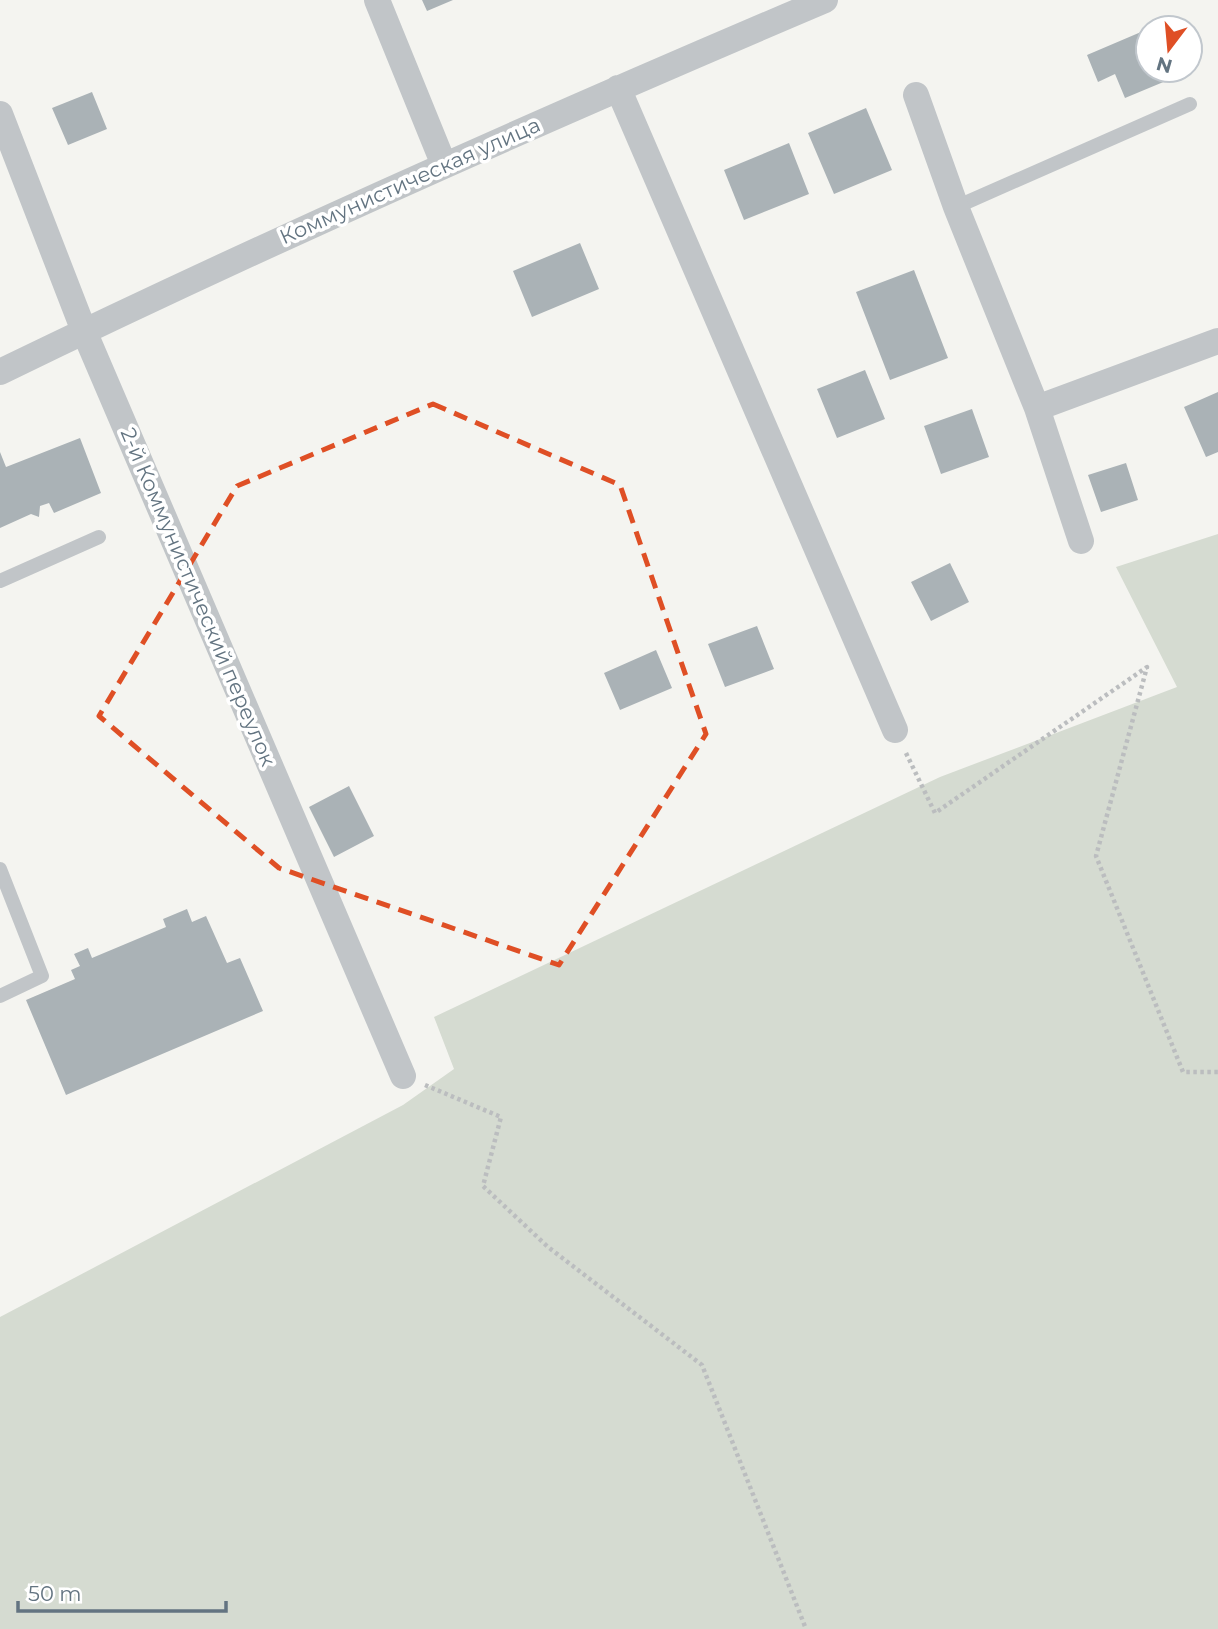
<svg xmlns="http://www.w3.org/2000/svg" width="1218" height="1629" font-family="Montserrat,sans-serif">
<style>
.green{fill:#d5dbd1}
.building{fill:#aab2b6}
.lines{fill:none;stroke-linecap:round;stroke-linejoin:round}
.path{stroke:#bbbdbf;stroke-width:4.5;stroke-dasharray:3.5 3.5;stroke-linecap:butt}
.lane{stroke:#c1c5c8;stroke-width:14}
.street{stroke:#c1c5c8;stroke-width:26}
.marked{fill:none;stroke:#df4f25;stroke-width:5;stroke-dasharray:14 9;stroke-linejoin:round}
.labels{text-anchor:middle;stroke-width:7;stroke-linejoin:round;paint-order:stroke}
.street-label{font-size:21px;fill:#637481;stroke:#fff}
</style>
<rect width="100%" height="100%" fill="#f4f4f0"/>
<path class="green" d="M1218,534V1629H0V1317L403,1105L454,1069L434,1017L940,777L1177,687L1116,567Z"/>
<path class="building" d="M422,0H453L427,11Z
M1148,29V70H1169L1173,78L1125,98L1115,74L1098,82L1087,55Z
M92,92L107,129L68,145L52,108Z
M866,108L892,170L834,194L808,133Z
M789,143L809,194L744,220L724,170Z
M580,243L599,289L532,317L513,271Z
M914,270L948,358L890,380L856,292Z
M865,370L885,419L837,438L817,389Z
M1218,392V452L1206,457L1184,407Z
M972,409L989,457L941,474L924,426Z
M80,438L101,493L54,513L49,503L40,506L39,517L31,514L0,528V452L6,467Z
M1126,463L1138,500L1101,512L1088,475Z
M950,563L969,602L931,621L911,582Z
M757,626L774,669L725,687L708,644Z
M656,650L672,688L620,710L604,673Z
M349,786L374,836L334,857L309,807Z
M187,909L192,922L206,916L227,963L240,958L263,1011L66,1095L26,1000L75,979L71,970L80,966L74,954L88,948L92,958L166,927L163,919Z"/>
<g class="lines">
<path class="path" d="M906,753L935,813L1147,667L1096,856L1183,1072H1218
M425,1085L501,1117L483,1186L548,1247L702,1365L806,1629"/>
<path class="lane" d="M956,207L1190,104
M0,581L99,537
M0,869L42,976L0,996"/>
<path class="street" d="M377,0L444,165
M618,88L895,730
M916,95L956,207L1037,408
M0,114L84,331L403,1076
M0,372C272,240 547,118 825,0
M1081,541L1037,408L1218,341"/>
</g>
<path class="marked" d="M433,404L620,485L706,734L559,965L279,868L99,716L237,486Z"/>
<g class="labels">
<g class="street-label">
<text transform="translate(410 181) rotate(-24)" y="7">Коммунистическая улица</text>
<text transform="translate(198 597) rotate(67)" y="7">2-й Коммунистический переулок</text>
</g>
</g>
<g transform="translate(1169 49) rotate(196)"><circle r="33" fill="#ffffff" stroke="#c1c7cd" stroke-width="2"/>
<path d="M0-5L12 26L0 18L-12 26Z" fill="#df4f25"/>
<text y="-10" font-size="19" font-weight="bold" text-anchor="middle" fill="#637481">N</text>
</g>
<path d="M18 1601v10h208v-10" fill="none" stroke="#637481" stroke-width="3.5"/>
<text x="28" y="1601" font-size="21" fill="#637481" stroke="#ffffff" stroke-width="5" paint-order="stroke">50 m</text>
</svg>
